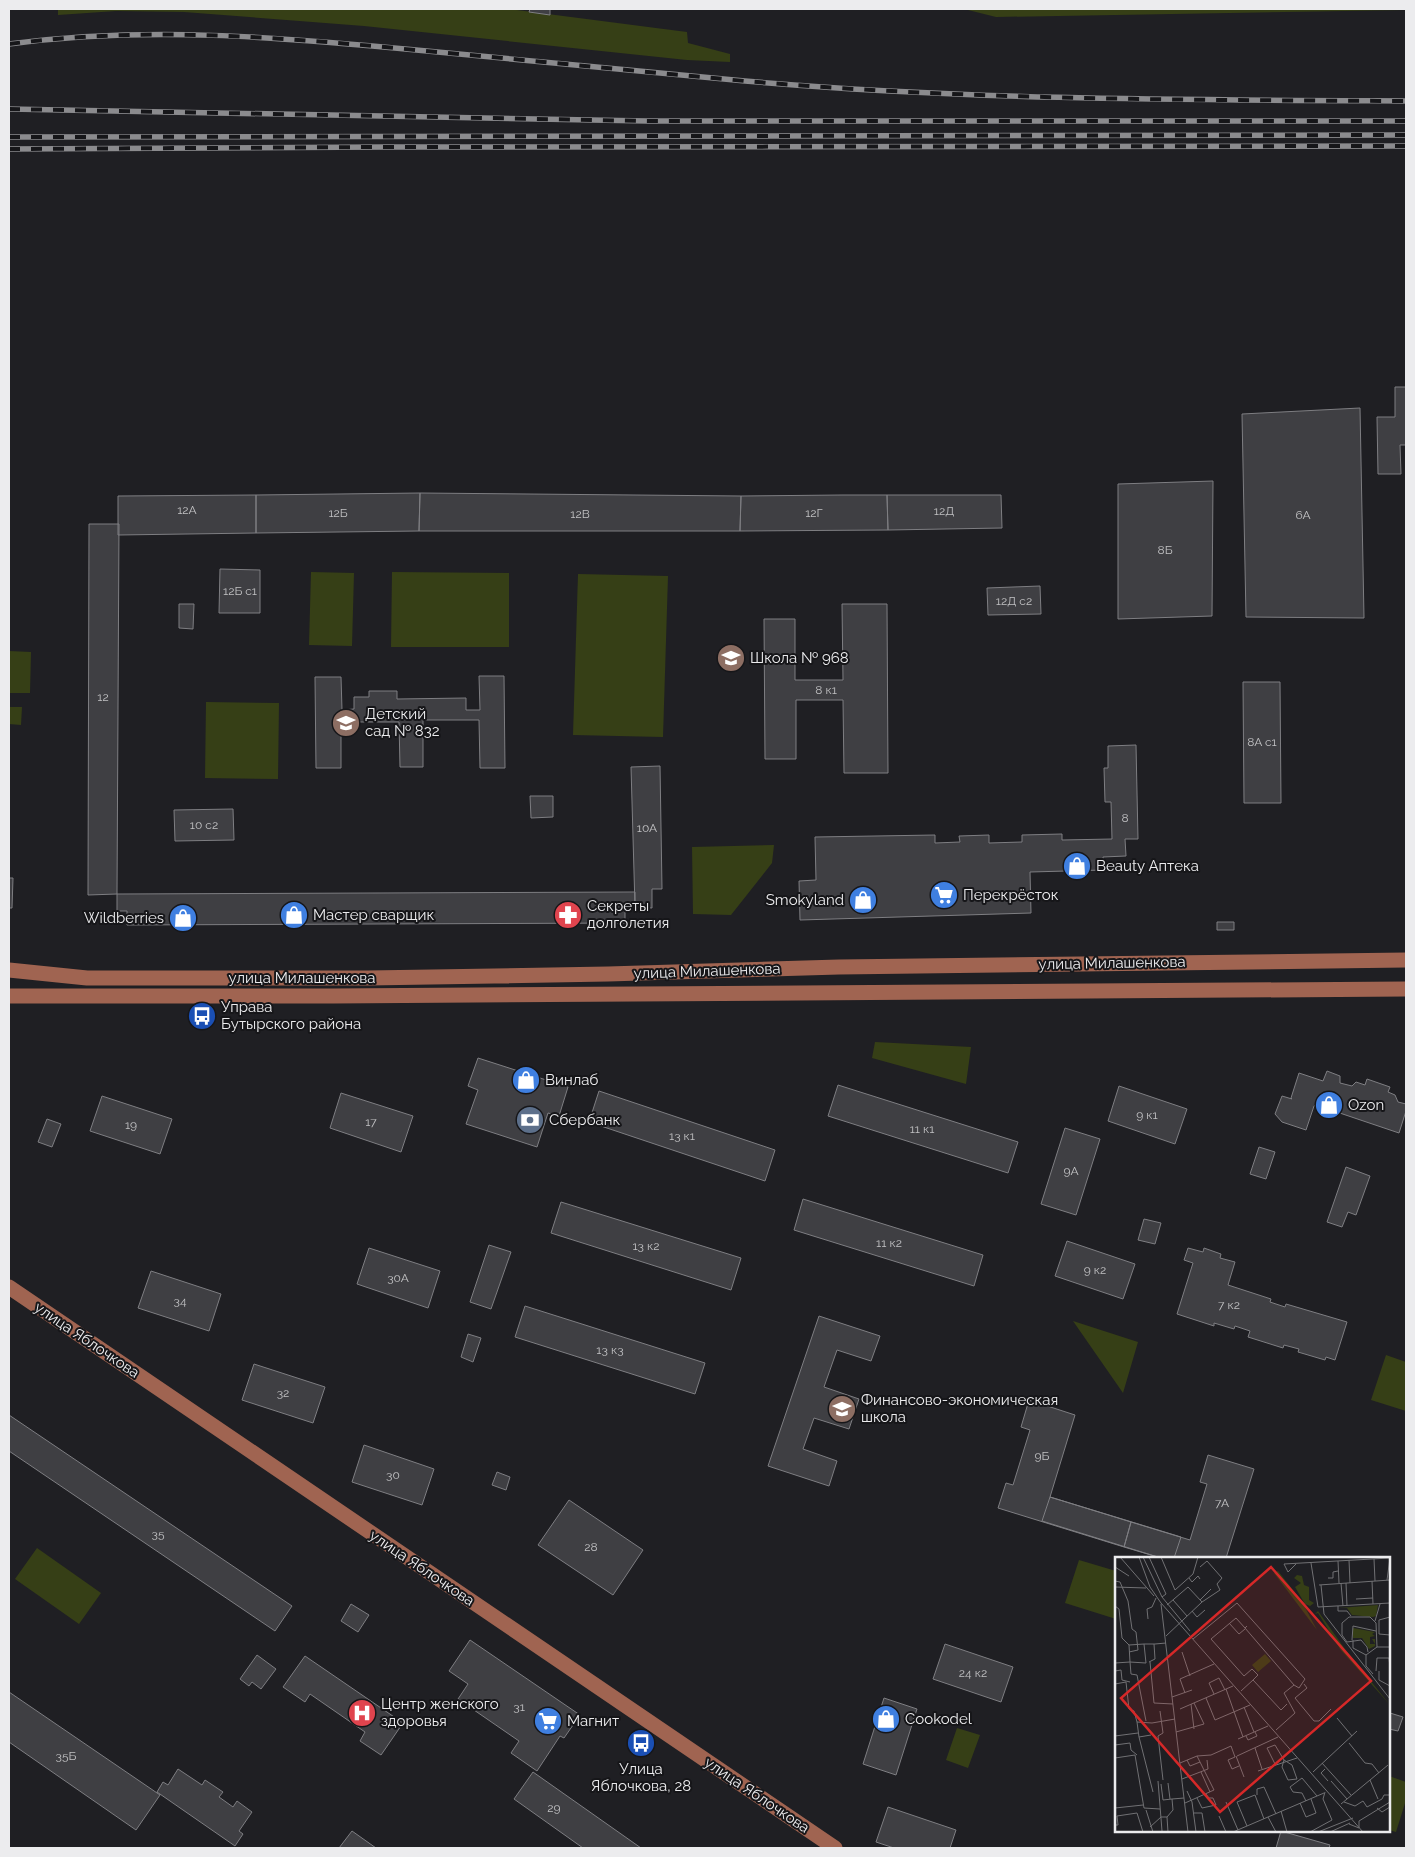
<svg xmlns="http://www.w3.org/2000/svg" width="1415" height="1857" font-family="Raleway,sans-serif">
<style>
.green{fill:#363f16}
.building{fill:#3f3f43;stroke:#7e7e82}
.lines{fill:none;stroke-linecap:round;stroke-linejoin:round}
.secondary{stroke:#a06451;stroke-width:15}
.rail-casing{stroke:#8b8b8e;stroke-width:5.5}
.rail{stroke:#161619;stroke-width:4;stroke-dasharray:11;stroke-linecap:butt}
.labels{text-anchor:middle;stroke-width:4;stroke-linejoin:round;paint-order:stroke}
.number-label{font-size:12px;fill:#c1c1c3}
.poi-label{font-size:15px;fill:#ececee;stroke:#161619;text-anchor:start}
.street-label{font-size:15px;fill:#ececee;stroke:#161619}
.inset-road{fill:none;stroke:#717174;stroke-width:1}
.view{fill:#d62828;fill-opacity:0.15;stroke:#d62828;stroke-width:2.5}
.inset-edge{fill:none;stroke:#ececee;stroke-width:2.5}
</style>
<rect width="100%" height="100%" fill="#1f1f23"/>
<path class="green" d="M58,9H509L687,32L688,43L730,54V62L687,60L364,26L184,12L116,11L58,15Z
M964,9H1406V10L996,17Z
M311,572L354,573L352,646L309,645Z
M392,572L509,573V647H391Z
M578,574L668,576L663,737L573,735Z
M9,651L31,652L30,693H9Z
M206,702L279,703L278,779L205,778Z
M9,707H22L21,725L9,724Z
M774,845L772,863L731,915L693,914L692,847Z
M875,1042L971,1047L966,1084L872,1058Z
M1073,1321L1138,1342L1123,1393Z
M1386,1355L1406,1362V1411L1371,1400Z
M37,1548L101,1593L79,1624L15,1579Z
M1079,1560L1116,1571V1619L1065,1603Z
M957,1728L980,1735L968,1768L946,1760Z
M1389,1776L1406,1782V1800L1396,1832L1389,1830Z"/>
<path class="building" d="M530,9H550V15L529,12Z
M1395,387H1406V445H1400L1401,474H1378L1377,417H1395Z
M1360,408L1364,618L1246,617L1242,414Z
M1213,481L1212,616L1118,619V484Z
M420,493L419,531L256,533V495Z
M420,493L741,496L740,531H419Z
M256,495V533L118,535V496Z
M842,495H887L888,530L740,531L741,496Z
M887,495H1001L1002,528L888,530Z
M89,524H119L117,894L88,895Z
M220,569L260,570V613H219Z
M1040,586L1041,614L988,615L987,588Z
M179,604H194L193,629L179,628Z
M842,604H887L888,773H844L843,700H796V759H765L764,619H795V680H843Z
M479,676H504L505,768H480L479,720H423V767H400L399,722H341V768H316L315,677H341L342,710L354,709V697H369V691H397V699L466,698V710H480Z
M1243,682H1280L1281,803H1244Z
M1136,745L1138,839H1125L1126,856L1103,857L1104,870L1030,872L1031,913L800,920L799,881L816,880L815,837L935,835V843L960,842L959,836L989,835V843L1022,842V835L1062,834V840L1112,839L1111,802H1105L1104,768H1108V746Z
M660,766L662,889H652V908L635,907L631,767Z
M530,796H553V817L531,818Z
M233,809L234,840L175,841L174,810Z
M9,878H13L12,908H9Z
M635,892V907H625V923L127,925V911H117V894Z
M1217,922H1234V930H1217Z
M197,1020H207V1025H197Z
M478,1058L568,1087L559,1116L548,1113L537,1147L466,1124L478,1090L468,1086Z
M1327,1071L1340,1076V1083L1352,1086L1356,1082L1365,1085L1367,1079L1390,1087L1388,1092L1395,1095L1398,1102L1406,1104V1111L1399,1133L1316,1105L1314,1106L1306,1130L1282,1122L1275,1114L1282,1096L1292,1099L1291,1098L1299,1073L1323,1081Z
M838,1085L1018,1142L1008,1173L828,1116Z
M1119,1086L1187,1109L1175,1144L1108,1121Z
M599,1091L775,1150L765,1181L589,1122Z
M341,1093L413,1116L401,1152L330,1128Z
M102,1096L172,1119L160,1154L90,1131Z
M47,1119L61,1124L52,1147L38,1142Z
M1065,1128L1100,1139L1076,1215L1041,1204Z
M1259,1147L1275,1152L1266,1179L1250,1174Z
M1346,1167L1370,1176L1356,1215L1348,1212L1342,1227L1327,1222Z
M803,1199L983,1255L974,1286L794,1230Z
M561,1202L741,1258L731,1290L551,1233Z
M1144,1219L1161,1223L1155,1244L1138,1240Z
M1067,1241L1135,1264L1123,1299L1055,1276Z
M489,1245L511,1252L491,1309L470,1302Z
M369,1248L440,1271L428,1308L357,1284Z
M1188,1248L1203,1252L1204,1248L1221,1254L1220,1258L1235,1262L1228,1285L1271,1299L1270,1302L1285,1307L1286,1304L1347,1322L1335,1360L1326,1357L1325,1360L1298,1352L1299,1349L1284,1345L1283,1348L1248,1337L1250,1331L1235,1326L1234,1329L1214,1323V1326L1177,1314L1193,1263L1184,1260Z
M151,1271L221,1294L209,1331L138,1308Z
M525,1306L705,1363L695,1394L515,1337Z
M819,1316L880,1336L871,1361L837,1350L824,1387L859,1399L849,1429L814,1418L803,1449L837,1461L829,1486L768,1466Z
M468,1334L481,1338L473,1362L461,1357Z
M254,1364L325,1387L313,1423L242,1400Z
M1029,1400L1075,1415L1050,1497L1131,1522L1124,1547L998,1508L1006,1483L1013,1485L1030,1430L1021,1427Z
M9,1415L292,1606L275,1631L9,1451Z
M364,1445L434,1469L422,1505L352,1482Z
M1208,1455L1254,1469L1226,1558H1161L1124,1547L1131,1522L1190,1540L1207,1484L1200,1482Z
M497,1472L510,1477L506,1490L492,1485Z
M1050,1497L1181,1537L1174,1558H1161L1042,1521Z
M569,1500L643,1550L613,1595L538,1545Z
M351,1604L369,1615L358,1632L341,1621Z
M470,1640L580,1715L564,1738L560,1736L537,1771L511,1753L519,1741L458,1699L468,1684L449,1671Z
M945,1644L1013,1667L1001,1702L933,1679Z
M257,1655L276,1669L261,1689L252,1682L249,1686L240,1679Z
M305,1656L403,1723L381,1755L360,1741L365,1732L310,1694L305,1702L283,1687Z
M9,1692L160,1795L136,1830L9,1742Z
M884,1698L917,1709L896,1775L863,1764Z
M1390,1713L1403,1717L1398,1731L1389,1729Z
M178,1769L202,1785L205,1780L223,1792L219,1797L233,1807L237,1801L252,1812L239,1831L243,1834L235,1846L157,1792L163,1782L168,1785Z
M533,1772L641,1848H583L514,1799Z
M888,1807L956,1830L950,1848H894L876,1842Z
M352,1831L376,1848H339Z
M1281,1831L1330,1845L1329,1848H1276Z"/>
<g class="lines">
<path class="secondary" d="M9,970L87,978H368L608,974L839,967L1406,960
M9,996H333L1406,989
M9,1287L835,1848"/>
<defs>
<path id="rail" d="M9,44C147,26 278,37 416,50C526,60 635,71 745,81C965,100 1186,100 1406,101
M9,109L647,121H1406
M9,137L1406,135
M9,149L384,147L1406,146"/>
</defs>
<use href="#rail" class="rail-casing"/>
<use href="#rail" class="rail"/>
</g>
<defs>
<symbol id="school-disc" viewBox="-11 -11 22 22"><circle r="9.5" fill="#8d6e63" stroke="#161619"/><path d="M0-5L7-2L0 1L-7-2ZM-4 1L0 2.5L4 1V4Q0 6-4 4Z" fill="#fff"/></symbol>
<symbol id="shop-disc" viewBox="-11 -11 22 22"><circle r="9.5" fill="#3f7fe0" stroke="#161619"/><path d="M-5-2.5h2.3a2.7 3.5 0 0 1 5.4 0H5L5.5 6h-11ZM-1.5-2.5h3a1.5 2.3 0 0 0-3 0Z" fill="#fff"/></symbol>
<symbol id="supermarket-disc" viewBox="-11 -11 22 22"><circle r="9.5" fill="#3f7fe0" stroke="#161619"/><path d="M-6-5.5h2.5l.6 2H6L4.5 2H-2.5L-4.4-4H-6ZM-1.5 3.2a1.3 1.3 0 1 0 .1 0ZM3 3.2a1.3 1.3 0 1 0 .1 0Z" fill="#fff"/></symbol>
<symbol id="pharmacy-disc" viewBox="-11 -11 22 22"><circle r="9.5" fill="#e0444e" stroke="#161619"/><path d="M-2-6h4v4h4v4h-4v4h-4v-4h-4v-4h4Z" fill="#fff"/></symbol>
<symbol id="bus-disc" viewBox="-11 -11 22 22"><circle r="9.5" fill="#1a4fb4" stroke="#161619"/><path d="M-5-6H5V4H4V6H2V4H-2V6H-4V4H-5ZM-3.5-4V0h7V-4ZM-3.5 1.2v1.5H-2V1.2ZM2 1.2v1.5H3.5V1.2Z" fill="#fff"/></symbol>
<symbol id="bank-disc" viewBox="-11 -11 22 22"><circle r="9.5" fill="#5c6f8a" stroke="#161619"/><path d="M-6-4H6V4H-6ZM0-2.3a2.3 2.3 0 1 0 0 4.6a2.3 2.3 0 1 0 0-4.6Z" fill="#fff"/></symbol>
<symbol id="hospital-disc" viewBox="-11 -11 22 22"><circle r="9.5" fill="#e0444e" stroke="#161619"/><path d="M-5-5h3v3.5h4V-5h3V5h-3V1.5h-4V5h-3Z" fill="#fff"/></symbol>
</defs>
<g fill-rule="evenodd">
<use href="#school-disc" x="715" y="642" width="32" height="32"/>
<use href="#school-disc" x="330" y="707" width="32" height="32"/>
<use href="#shop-disc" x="1061" y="850" width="32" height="32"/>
<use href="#supermarket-disc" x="928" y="879" width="32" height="32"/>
<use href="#shop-disc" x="847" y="884" width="32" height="32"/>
<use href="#shop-disc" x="278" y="899" width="32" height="32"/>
<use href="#pharmacy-disc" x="552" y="899" width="32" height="32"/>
<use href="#shop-disc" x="167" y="902" width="32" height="32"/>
<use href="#bus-disc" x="186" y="1000" width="32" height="32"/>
<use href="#shop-disc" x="510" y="1064" width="32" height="32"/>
<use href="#shop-disc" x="1313" y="1089" width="32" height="32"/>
<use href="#bank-disc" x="514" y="1104" width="32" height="32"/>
<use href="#school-disc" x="826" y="1393" width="32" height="32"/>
<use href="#hospital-disc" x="346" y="1697" width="32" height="32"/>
<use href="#shop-disc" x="870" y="1703" width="32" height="32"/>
<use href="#supermarket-disc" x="532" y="1705" width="32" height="32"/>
<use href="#bus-disc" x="625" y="1727" width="32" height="32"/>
</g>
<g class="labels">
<g class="number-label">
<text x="187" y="514">12А</text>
<text x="944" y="515">12Д</text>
<text x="338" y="517">12Б</text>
<text x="814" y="517">12Г</text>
<text x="580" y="518">12В</text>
<text x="1303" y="519">6А</text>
<text x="1165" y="554">8Б</text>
<text x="240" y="595">12Б с1</text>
<text x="1014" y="605">12Д с2</text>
<text x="826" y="694">8 к1</text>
<text x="103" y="701">12</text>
<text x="1262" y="746">8А c1</text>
<text x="1125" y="822">8</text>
<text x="204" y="829">10 с2</text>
<text x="647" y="832">10А</text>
<text x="1147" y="1119">9 к1</text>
<text x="371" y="1126">17</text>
<text x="131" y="1129">19</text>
<text x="922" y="1133">11 к1</text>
<text x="682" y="1140">13 к1</text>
<text x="1071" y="1175">9А</text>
<text x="889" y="1247">11 к2</text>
<text x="646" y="1250">13 к2</text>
<text x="1095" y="1274">9 к2</text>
<text x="398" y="1282">30А</text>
<text x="180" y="1305">34</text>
<text x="1229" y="1309">7 к2</text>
<text x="610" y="1354">13 к3</text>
<text x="283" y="1397">32</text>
<text x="1042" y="1460">9Б</text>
<text x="393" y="1479">30</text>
<text x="1222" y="1507">7A</text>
<text x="158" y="1538">35</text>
<text x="591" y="1551">28</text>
<text x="973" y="1677">24 к2</text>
<text x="519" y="1711">31</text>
<text x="66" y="1760">35Б</text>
<text x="554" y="1812">29</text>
</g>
<g class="poi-label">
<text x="750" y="663">Школа № 968</text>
<text x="365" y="719">Детский<tspan x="365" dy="17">сад № 832</tspan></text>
<text x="1096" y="871">Beauty Аптека</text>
<text x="963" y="900">Перекрёсток</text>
<text x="844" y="905" text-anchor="end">Smokyland</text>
<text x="587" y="911">Секреты<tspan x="587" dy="17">долголетия</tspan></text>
<text x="313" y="920">Мастер сварщик</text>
<text x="164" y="923" text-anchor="end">Wildberries</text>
<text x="221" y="1012">Управа<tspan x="221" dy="17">Бутырского района</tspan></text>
<text x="545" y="1085">Винлаб</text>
<text x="1348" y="1110">Ozon</text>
<text x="549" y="1125">Сбербанк</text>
<text x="861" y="1405">Финансово-экономическая<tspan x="861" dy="17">школа</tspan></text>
<text x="381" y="1709">Центр женского<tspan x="381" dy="17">здоровья</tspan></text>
<text x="905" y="1724">Cookodel</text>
<text x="567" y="1726">Магнит</text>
<text x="641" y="1774" text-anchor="middle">Улица<tspan x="641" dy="17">Яблочкова, 28</tspan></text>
</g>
<g class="street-label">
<text transform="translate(1112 963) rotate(-1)" y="5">улица Милашенкова</text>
<text transform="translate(707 971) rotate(-2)" y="5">улица Милашенкова</text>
<text x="302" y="983">улица Милашенкова</text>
<text transform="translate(87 1340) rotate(34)" y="5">улица Яблочкова</text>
<text transform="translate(422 1568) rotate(34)" y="5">улица Яблочкова</text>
<text transform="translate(757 1795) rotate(34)" y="5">улица Яблочкова</text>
</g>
</g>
<g transform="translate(1115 1557)">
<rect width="275" height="275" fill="#1f1f23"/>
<path d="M163,14L186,43L202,73L159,16ZM182,18L187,19L189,28L194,30V43L199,46L195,49L190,47L180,30L186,26L179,21ZM263,48L261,59L258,60L237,58L232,51H224ZM203,54L230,92L275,148L225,92L203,56L200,57ZM238,71L260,75L257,77L260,79L255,80V87H260L257,82H260V89L254,92L247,81H238ZM150,97L156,104L143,115L137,108Z" fill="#363f16"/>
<path class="inset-road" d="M5,0L39,39M24,0L35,30L46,46L248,275M28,0L47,40L75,74M34,0L51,37L47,40M46,0L60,33L78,17L83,0M259,2L260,24M234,3L235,26M223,4L224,26M196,6L203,50L275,46M169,7L275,1M169,7L173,15L181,7M0,10L14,19M74,21L77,25L83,19L85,22M213,21H218V15L223,14M272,23L275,1M0,24L5,25L13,44L17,72L21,75L23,93L14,95M257,24L258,47M226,26L228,49M231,26L232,49M204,28L275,23M206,28L209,57L275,142M0,30L31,31M241,42L258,41M58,43L72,59M85,43L96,32M46,47L73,275M52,48L73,30L87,45M0,49L4,52L7,81L14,88M223,49V54H232L236,59M77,54L82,60L90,53M275,60L264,63V77L275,78M33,62L32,52L37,50L41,41M260,64L265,47M114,66L124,77L130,72M132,69L130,71L121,61L96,82L129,119L137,112L143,118L138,123M130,71L179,128M51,79L87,45L105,33L102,27L107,21L92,4L85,10M78,82L122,46L138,64L190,122L184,131L179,128L169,136L180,156L161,173M237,83L238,69L261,74M238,83V91L251,98M29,87L31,106L15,105L14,88L29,87H40L51,86M67,95L75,119M253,95L252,90L246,83L232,85L227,78V66L234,60H255L261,66L262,90H275M34,105L40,102L39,87M35,105L39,146L58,147M0,106L15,105L16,117L22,118L31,164M0,114L6,113L7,123L15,125M261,114L262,101H274L275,111M264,114V123L275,129M258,117L251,109V98L262,90M0,127L11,125L14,152L19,154L22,165M189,127L192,131L180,141L199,164H204L216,152M111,132L128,180M126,134L138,123L166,153L172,147M70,136L65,122L99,107M99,137L94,126L104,121L110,133M57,140L77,133M91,141L100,163L135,148M76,147L79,172M129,150L139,175M65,152L118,129M45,154L48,176L43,179L48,223M222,161L237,179M61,175L89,167L79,146M36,178L24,180L22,165L37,166L60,162M0,179L23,176M131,179L133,183L142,179L140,175M24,180L38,235M123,182L153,169M234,186L250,206L257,207L264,216M0,188L15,186L16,193L22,198M140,191L147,212M82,199L96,198L116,189L120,200L113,203L117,212L124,209M121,199L129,220M122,199L163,180M0,201L20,198L29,251L45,252M72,203L75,209L85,205M65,206L82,199L99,233L70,246M207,206L236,238M160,207L152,191L160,188L169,203L167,210L173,223L182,222L177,208L169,203M210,212L206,216L213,224M143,214L182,201M86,215L95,235M198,215L242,174M67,222L93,212L92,203M255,223L273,208M43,224L47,274M216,224L232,242M53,226L55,242M46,227L48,243L57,242M72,234L77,245L81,275M142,238V232L149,230L161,257M82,241L87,251L101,248L98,241H94L91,237M191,244L187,236L178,235L175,230L187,221L202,239M111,245L123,273M229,245L240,249L248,244L252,250L267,242L269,238H275M185,246L191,260L201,256L196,242M226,247L255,223L263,242M0,251L28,248M262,251L267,255L275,250M31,253L38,275M166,254L172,275M79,256H87L90,275M104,259L111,275M153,260L161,275M234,267L244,271V264L275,245M0,268H3L2,259L22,256L28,275M132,269L122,245L140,238L149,262M35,270L46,260H52M53,275L52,260L58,253L57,242L69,241M118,275L209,236M195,275L217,263L208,242L210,235M203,275L238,261M215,275L235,266"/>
<path class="view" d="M156,10L256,124L105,255L6,141Z"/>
<rect width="275" height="275" class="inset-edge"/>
</g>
<rect width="1415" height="1857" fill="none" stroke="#ececee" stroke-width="20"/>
</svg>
